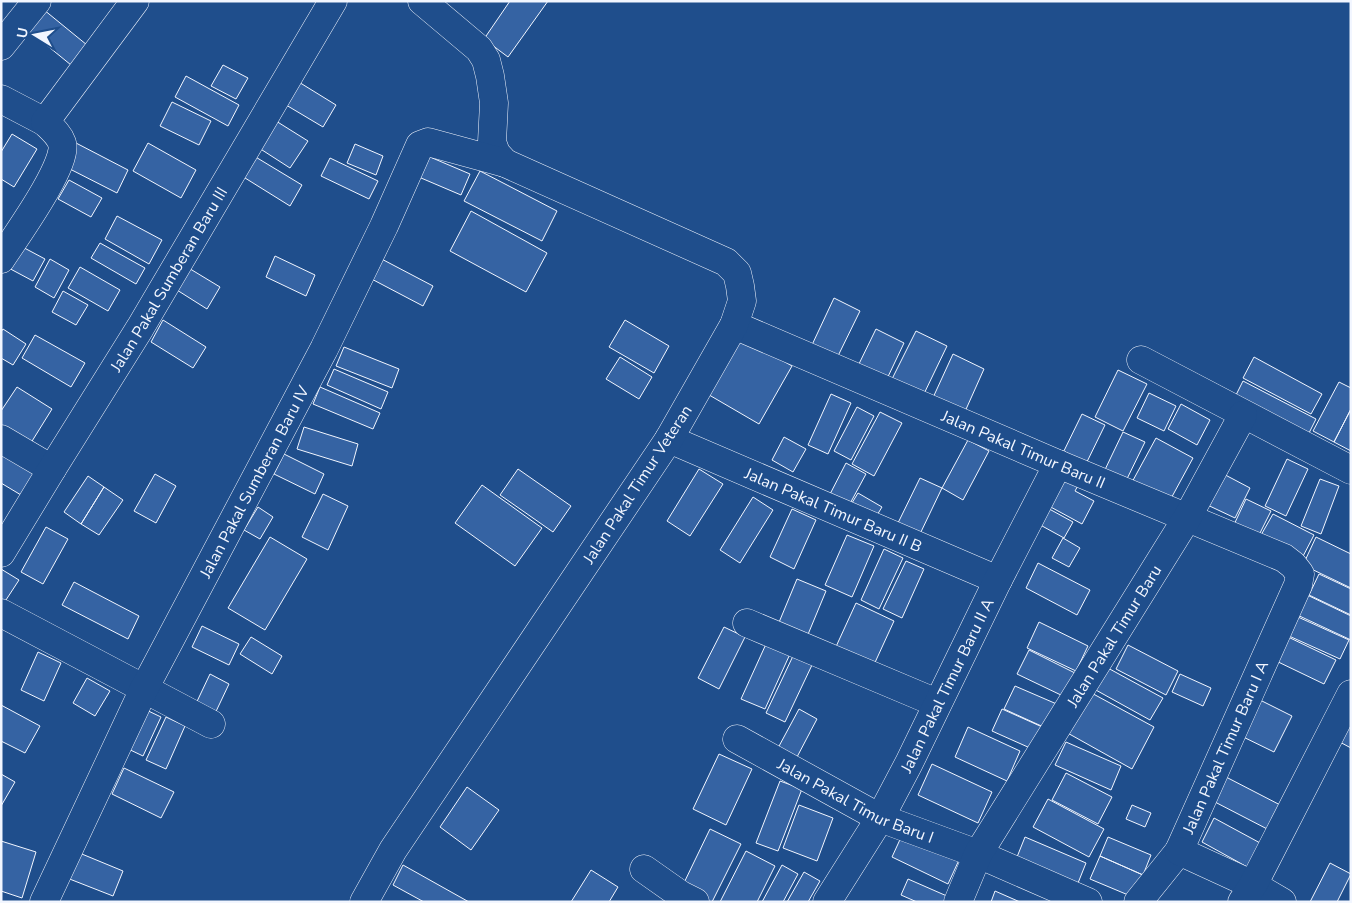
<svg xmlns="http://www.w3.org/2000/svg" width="1352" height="903" font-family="'Nunito Sans',sans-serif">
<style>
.building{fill:#3563a3;stroke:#f2f6ff}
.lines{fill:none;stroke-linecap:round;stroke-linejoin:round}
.minor-casing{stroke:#f2f6ff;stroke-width:29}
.minor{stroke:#1f4e8c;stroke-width:28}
.labels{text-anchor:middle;stroke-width:4;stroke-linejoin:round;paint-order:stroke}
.street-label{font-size:16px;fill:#f2f6ff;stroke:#1f4e8c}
</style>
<rect width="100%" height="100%" fill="#1f4e8c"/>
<path class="building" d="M510,1H548L508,57L484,39Z
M38,5L87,45L71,65L22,25Z
M223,65L248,78L236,99L211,86Z
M186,76L239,105L228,126L175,97Z
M289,76L336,105L323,127L276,99Z
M172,102L211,121L199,145L160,126Z
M276,121L308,141L290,168L259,148Z
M12,134L37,149L14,187L1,179V152Z
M76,143L128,170L117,193L64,166Z
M148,143L196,170L181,198L133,171Z
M355,144L383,156L376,175L347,163Z
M249,153L302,185L290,206L237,173Z
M423,154L470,174L461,195L414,175Z
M330,158L378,181L369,199L321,176Z
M480,171L557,211L542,241L464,201Z
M69,180L102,198L91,217L58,199Z
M471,211L547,253L526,292L450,251Z
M117,216L162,240L149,264L105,239Z
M15,243L45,259L33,281L3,265Z
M100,243L145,268L136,284L91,258Z
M374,255L433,286L423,306L364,275Z
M275,256L315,275L306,296L266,277Z
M50,259L69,270L54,298L35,287Z
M182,264L220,287L207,309L169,285Z
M80,267L120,290L108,311L68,288Z
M63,291L88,305L76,325L52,312Z
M834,298L860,311L836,360L811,347Z
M163,320L206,347L193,368L151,342Z
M625,320L669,346L654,373L609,347Z
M3,329L26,344L13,365L1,358V332Z
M876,329L904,343L885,383L856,370Z
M916,331L947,346L921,400L889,385Z
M737,334L792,366L759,424L704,392Z
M35,335L85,363L71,387L22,358Z
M344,347L399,369L392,388L336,366Z
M953,354L984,369L963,416L931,402Z
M620,357L652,377L639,399L606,379Z
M1254,357L1322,394L1311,414L1243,378Z
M334,369L388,392L381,409L327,385Z
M1118,370L1147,384L1123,431L1095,417Z
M1243,381L1316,419L1303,445L1230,407Z
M1339,382L1351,388V409L1334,442L1313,431Z
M17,387L52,409L29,446L1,428V411Z
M320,387L380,413L373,429L313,404Z
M1149,393L1176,406L1164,431L1137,418Z
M831,394L851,403L828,454L808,445Z
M1181,404L1210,420L1197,445L1168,429Z
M857,407L874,416L851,460L834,451Z
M1351,409V451L1334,442Z
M880,412L902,423L874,476L852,464Z
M1082,414L1105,425L1082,472L1059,461Z
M304,427L358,444L352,466L297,449Z
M1123,432L1145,442L1122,489L1101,478Z
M784,437L806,449L793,472L772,460Z
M1156,438L1193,458L1168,504L1131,484Z
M968,440L989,451L963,500L942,488Z
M3,454L34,473L21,495L1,483V457Z
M284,454L324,474L315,494L274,474Z
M1287,459L1308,469L1286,516L1265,506Z
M846,463L866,474L846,511L827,500Z
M518,469L571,506L553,532L500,495Z
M699,469L723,484L690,536L667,521Z
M1214,469L1250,488L1235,518L1199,501Z
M1065,471L1081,480L1075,491L1094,501L1082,524L1047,505Z
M155,474L176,486L156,523L134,511Z
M88,476L104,487L81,524L64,512Z
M920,478L942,488L919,536L897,525Z
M1320,479L1339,486L1321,534L1301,526Z
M482,485L542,528L515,566L455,523Z
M104,487L123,500L99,535L81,524Z
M858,493L882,507L871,525L847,511Z
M323,494L348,506L328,550L302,537Z
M753,497L773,510L740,563L720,550Z
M1246,499L1271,511L1255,543L1231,531Z
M1042,505L1073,522L1064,538L1033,521Z
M258,507L273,517L260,539L244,530Z
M792,509L816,520L794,569L770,557Z
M1273,514L1314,535L1299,564L1257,542Z
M46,527L68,539L43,584L21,572Z
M847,535L874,546L852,597L825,585Z
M270,537L307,559L265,630L228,608Z
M1316,537L1351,554V588L1303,565Z
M1063,538L1080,548L1069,567L1052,558Z
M884,549L903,558L879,609L861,600Z
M906,561L924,569L902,618L883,609Z
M1038,563L1090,590L1077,615L1026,588Z
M1,569L19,580L4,603L1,601Z
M1319,574L1351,589V615L1309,595Z
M797,579L826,591L804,644L775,632Z
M74,582L139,616L128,639L62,605Z
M1303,593L1351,616V640L1293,613Z
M856,603L894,621L872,669L834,651Z
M1298,617L1349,640L1340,659L1289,636Z
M1039,622L1088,646L1076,671L1027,648Z
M202,626L239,644L229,665L192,647Z
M724,627L745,637L719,689L698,678Z
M1284,635L1336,660L1324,684L1272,659Z
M251,637L282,656L272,674L240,654Z
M766,644L790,654L765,709L741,699Z
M1128,645L1178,671L1166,695L1116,669Z
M1029,650L1075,673L1063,696L1017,674Z
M38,652L61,663L44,701L21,690Z
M793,656L812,665L785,722L766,713Z
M1106,667L1163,698L1150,720L1094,689Z
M210,674L229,684L211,722L192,712Z
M1180,674L1211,688L1203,706L1172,692Z
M87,678L110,691L95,716L73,703Z
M1015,686L1059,705L1048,729L1004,709Z
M1086,690L1154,727L1132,769L1064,731Z
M1250,695L1292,716L1274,752L1233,732Z
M1,705L40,726L25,753L1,741Z
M140,707L161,717L143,756L122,746Z
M799,709L817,719L797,757L778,748Z
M1002,709L1049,730L1039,752L992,731Z
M1351,714V748L1336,740Z
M166,717L185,726L166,769L146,760Z
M968,727L1020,751L1007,781L955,757Z
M1066,742L1121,766L1111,790L1055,765Z
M719,754L752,769L726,825L693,809Z
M932,764L992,792L978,823L918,795Z
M124,768L174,792L161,818L112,794Z
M1066,773L1112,797L1098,824L1052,800Z
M1,774L15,782L1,806Z
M1226,777L1286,808L1273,832L1213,801Z
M780,781L802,789L778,851L756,843Z
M467,787L499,810L471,850L440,827Z
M1048,799L1104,829L1089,857L1033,827Z
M799,805L833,818L817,861L783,848Z
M1132,805L1151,813L1145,827L1126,819Z
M1214,818L1262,844L1249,868L1202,842Z
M710,829L741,844L712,902H707L681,889Z
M903,833L959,860L948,884L892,857Z
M1025,837L1086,863L1076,888L1015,862Z
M1108,837L1151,855L1143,875L1100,856Z
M1,841L36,852L22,898L1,891Z
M746,851L775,866L757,902H720Z
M77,852L123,871L113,896L67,878Z
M1100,856L1143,875L1133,897L1090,879Z
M1330,863L1351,874L1337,902H1310Z
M403,865L469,902H424L393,885Z
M782,865L798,874L783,902H762Z
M591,870L618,887L609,902H571Z
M804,872L820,881L808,902H787Z
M908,879L956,900L955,902H917L901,895Z
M995,891L1020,902H991Z"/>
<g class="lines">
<defs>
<g id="minor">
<path d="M422,1L479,49L486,60L490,76L494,103L492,142L496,153L505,163"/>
<path d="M1,46L37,1"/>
<path d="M1,99L45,122"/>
<path d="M1,259C14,239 69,163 62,143C59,134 51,128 45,122L135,1"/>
<path id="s1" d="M734,325L1058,464L1284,558L1293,565L1300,574L1298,585L1179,851L1138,902"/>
<path d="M1141,360L1351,470"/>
<path d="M1,439L52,469"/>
<path id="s2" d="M669,439L998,580"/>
<path id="s3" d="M1,553L52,469L140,328L333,1"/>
<path d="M1,613L211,724"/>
<path d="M747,623L937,703"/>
<path id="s4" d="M737,739L880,818L978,854L1088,902"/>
<path d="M1179,851L1253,885L1282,902"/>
<path d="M644,869L681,895L695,902"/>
<path id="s5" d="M44,902L144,689L324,349L384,226L420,145L428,142L505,163L726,262L737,273L740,286L742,301L734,325L669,439L393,850L364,902"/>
<path id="s6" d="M827,902L880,818L909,763L998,580L1058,464"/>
<path id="s7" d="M958,902L978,854L1187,518L1243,415"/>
<path d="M1242,902L1253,885L1351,694"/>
</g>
</defs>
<use href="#minor" class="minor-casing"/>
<use href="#minor" class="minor"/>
</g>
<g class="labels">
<g class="street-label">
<text dy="6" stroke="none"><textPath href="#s3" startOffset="321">Jalan Pakal Sumberan Baru III</textPath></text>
<text dy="6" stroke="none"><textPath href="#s1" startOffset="315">Jalan Pakal Timur Baru II</textPath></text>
<text dy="6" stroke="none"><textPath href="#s5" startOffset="470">Jalan Pakal Sumberan Baru IV</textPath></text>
<text transform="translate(637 484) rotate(-57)" y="6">Jalan Pakal Timur Veteran</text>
<text dy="6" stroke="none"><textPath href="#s2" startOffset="179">Jalan Pakal Timur Baru II B</textPath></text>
<text dy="6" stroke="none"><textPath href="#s7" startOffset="309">Jalan Pakal Timur Baru</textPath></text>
<text dy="6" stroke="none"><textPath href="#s6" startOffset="248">Jalan Pakal Timur Baru II A</textPath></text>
<text transform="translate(1225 747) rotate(-66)" y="6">Jalan Pakal Timur Baru I A</text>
<text dy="6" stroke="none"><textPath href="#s4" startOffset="134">Jalan Pakal Timur Baru I</textPath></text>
</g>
</g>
<rect width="1352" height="903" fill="none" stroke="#f2f6ff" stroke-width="5"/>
<g transform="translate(35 35) rotate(280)" stroke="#1f4e8c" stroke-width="4" paint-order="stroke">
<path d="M0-4L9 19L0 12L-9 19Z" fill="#f2f6ff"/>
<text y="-8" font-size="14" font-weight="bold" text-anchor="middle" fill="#f2f6ff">U</text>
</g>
</svg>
